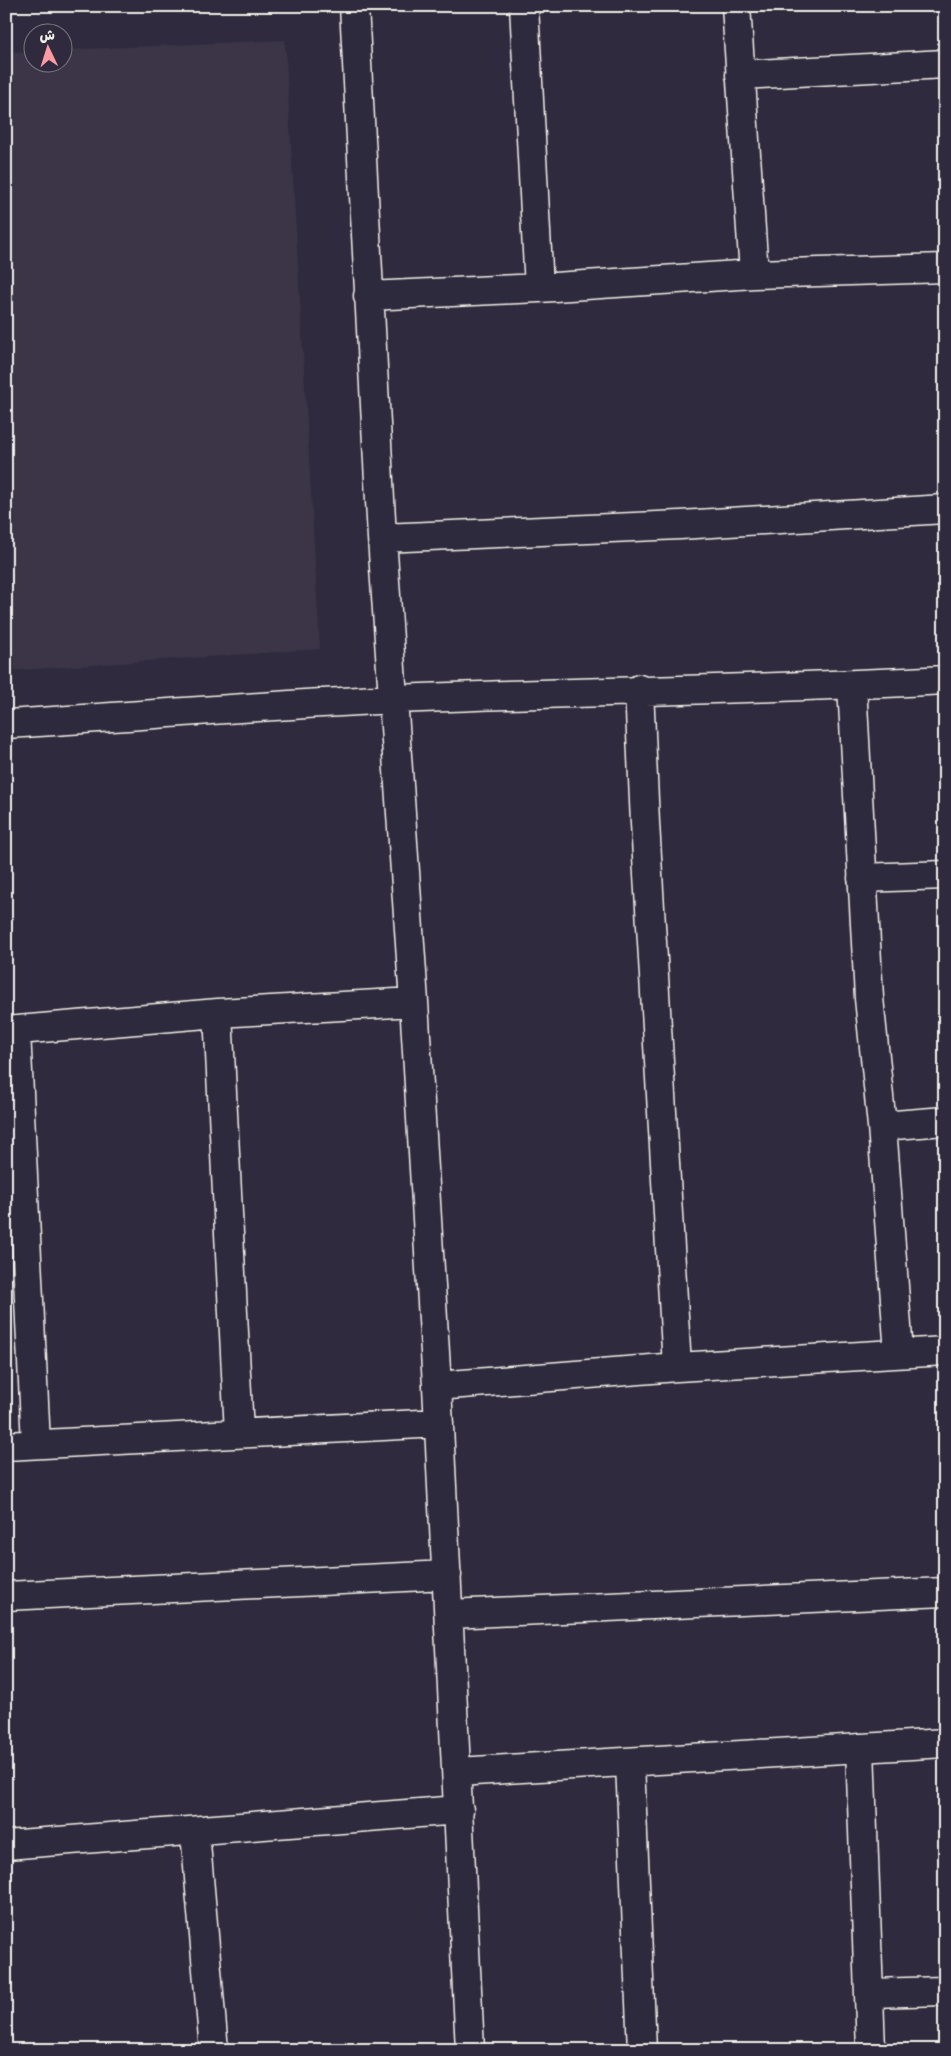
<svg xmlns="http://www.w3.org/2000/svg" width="951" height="2056" font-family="'Comic Neue','Playpen Sans Arabic',sans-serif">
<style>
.built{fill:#3b3647}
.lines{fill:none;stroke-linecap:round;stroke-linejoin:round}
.minor-casing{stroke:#f4f1e8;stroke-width:31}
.minor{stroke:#2f2a3d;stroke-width:28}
</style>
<rect width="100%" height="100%" fill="#2f2a3d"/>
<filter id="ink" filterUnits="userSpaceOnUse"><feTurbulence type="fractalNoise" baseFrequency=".02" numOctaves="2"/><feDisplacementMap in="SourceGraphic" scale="10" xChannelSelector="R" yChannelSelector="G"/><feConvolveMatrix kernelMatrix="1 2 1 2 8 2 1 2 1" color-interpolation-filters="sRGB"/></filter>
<g filter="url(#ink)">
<path class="built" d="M285,40L320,649L6,671V52L32,51V62H62L63,50Z"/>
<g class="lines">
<defs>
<path id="minor" d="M354,6L382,538L414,1002L437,1386L470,2050
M524,6L539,288
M736,6L754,274
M740,75L945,64
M368,296L539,288L754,274L945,268
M382,538L680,525L945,509
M852,685L869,998L882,1126L945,1121
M639,689L645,823L677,1367
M6,724C137,716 267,705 397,699C580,691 762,690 945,680
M862,878L945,875
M218,1013L239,1433
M6,1031L218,1013L414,1002
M16,1031L36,1444
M882,1126L899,1353
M437,1386L677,1367L945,1351
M6,1446L439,1423
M6,1596L447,1575
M449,1614L945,1592
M860,1748L871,2050
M630,1763L642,2050
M457,1772L945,1743
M195,1832L214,2050
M6,1845L459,1810
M869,1993L945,1991"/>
</defs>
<use href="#minor" class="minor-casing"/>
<use href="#minor" class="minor"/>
</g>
</g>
<rect width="951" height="2056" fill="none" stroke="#2f2a3d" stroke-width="25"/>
<rect x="12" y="12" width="926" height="2031" fill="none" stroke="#f4f1e8" stroke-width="2" filter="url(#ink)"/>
<g transform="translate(48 48) rotate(356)"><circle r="24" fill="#2f2a3d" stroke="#7e7a81"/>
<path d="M0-4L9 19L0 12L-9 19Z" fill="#ff9aa2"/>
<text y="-8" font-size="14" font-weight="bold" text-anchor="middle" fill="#f4f1e8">ش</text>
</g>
</svg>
